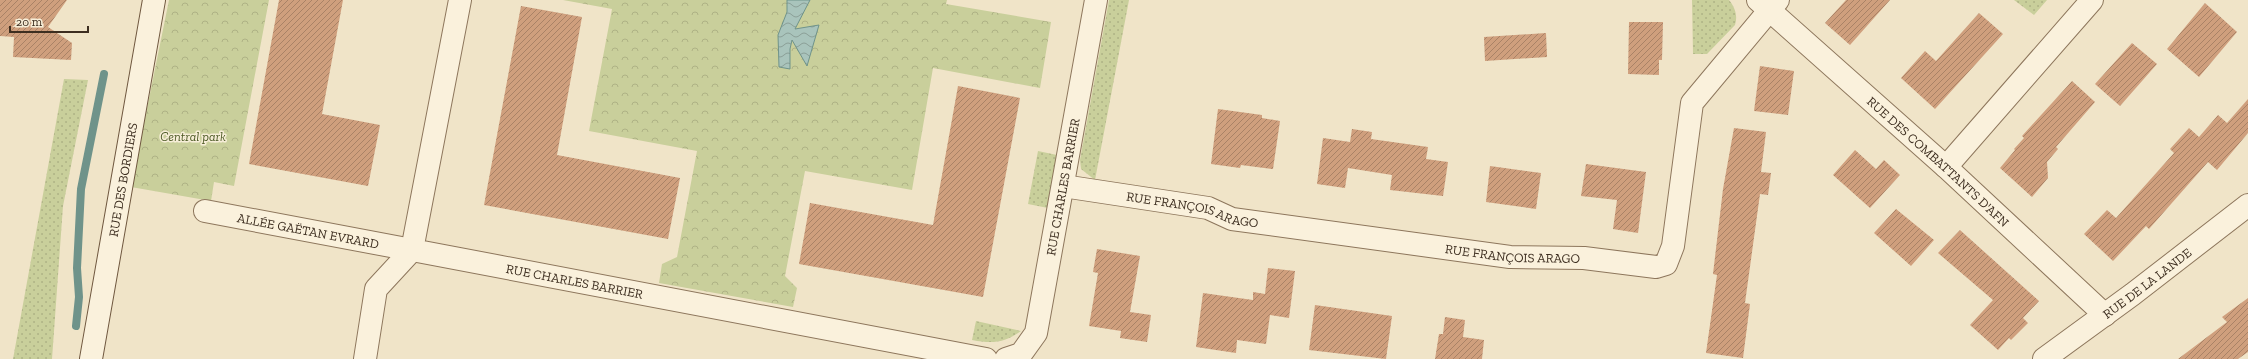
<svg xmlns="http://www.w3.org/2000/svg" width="2248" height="359" font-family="'Zilla Slab',serif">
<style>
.grass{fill:url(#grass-dots)}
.park{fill:url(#park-crowns)}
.water{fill:url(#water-waves);stroke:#6f938a}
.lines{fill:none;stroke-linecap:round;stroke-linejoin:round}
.stream{stroke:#6f938a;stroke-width:8}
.building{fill:url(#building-hatch)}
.street-casing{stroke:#8d765c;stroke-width:24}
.secondary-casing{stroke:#6f573f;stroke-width:24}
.street{stroke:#faf1dc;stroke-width:22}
.secondary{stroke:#faf1dc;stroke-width:22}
.labels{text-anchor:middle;stroke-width:3;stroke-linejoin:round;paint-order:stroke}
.park-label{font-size:13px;font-style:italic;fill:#4d5a26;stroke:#f7eed8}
.street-label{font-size:13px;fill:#3d2e20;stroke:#f7eed8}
</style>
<defs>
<pattern id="grass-dots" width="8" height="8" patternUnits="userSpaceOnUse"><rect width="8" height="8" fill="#c9cf9b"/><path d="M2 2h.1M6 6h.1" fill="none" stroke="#aeb285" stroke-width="1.8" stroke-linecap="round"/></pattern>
<pattern id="park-crowns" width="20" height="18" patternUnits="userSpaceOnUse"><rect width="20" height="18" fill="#c9cf9b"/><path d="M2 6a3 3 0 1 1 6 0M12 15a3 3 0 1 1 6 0" fill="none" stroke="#aeb285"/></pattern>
<pattern id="water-waves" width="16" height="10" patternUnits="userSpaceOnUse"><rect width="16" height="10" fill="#a9c4bc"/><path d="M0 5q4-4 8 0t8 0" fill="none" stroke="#8ba098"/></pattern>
<pattern id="building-hatch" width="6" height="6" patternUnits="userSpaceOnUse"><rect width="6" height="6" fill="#cf9f7d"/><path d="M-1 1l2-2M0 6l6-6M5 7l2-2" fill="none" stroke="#a98266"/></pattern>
</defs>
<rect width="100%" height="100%" fill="#f0e4c8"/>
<path class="grass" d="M1109,0H1129L1095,180L1081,169L1080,160Z
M1692,0H1729C1735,7 1738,16 1735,25L1707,54H1693Z
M2014,0H2047L2034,15Z
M64,79L88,80L63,206L52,359H13Z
M1038,151L1057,155L1048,208L1028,204Z
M976,321L1021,331C1004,343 993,344 972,340Z"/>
<path class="park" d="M169,0H269L234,186L214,182L211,201L131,187Z
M563,0H947L946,4L1051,22L1040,88L933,68L912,190L805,171L785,276L797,288L793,307L659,283L662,264L677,257L697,151L589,131L612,9Z"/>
<path class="water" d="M787,0H810L795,29L819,25L807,66L792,40L790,49V69L779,67L778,35L787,12Z"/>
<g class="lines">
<path class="stream" d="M76,326L79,297L77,268L81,189L104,74"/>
</g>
<path class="building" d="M0,0H67L48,27L72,43L71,60L13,57L14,37L0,36Z
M279,0H343L322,114L380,125L368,186L249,164Z
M1846,0H1890L1850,45L1825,23Z
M2205,3L2237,32L2199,77L2167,49Z
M521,6L582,17L557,155L680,178L668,239L484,205Z
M1979,13L2003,34L1935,109L1901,78L1925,51L1936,61Z
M1629,22H1663L1662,60H1659V75L1628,74Z
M1546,33L1547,57L1485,61L1484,37Z
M2132,43L2157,64L2120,106L2095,84Z
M1760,66L1794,71L1788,115L1754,111Z
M2072,81L2095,102L2056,147L2058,149L2047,162L2048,178L2032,197L2000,168L2015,150L2014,149L2024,138L2022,136Z
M958,86L1020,98L983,297L799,264L810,203L933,225Z
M2248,99V133L2217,170L2208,162L2149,229L2146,226L2113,261L2084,234L2107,210L2116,218L2174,153L2170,149L2189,128L2199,137L2218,115L2227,123Z
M1218,109L1262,115V118L1280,121L1273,169L1241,165L1240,168L1211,164Z
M1734,128L1766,132L1761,172L1771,173L1768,195L1760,194L1745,303L1750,304L1743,358L1706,353L1717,275L1713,274L1723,189Z
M1352,129L1372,132L1371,139L1428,147L1426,159L1448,162L1443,196L1390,190L1392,175L1348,168L1345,188L1317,184L1323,138L1350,142Z
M1855,150L1876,169L1884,160L1900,175L1870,208L1833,175Z
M1586,164L1646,172L1638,233L1613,229L1617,200L1581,196Z
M1490,166L1541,173L1536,209L1486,202Z
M1896,209L1934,240L1911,266L1874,233Z
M1960,230L2039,301L2023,318L2028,323L2011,340L2009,338L1998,350L1970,325L1993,300L1938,253Z
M1097,249L1140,256L1130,312L1151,315L1147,342L1120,338L1121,331L1089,326L1098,273L1093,272Z
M1268,268L1295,271L1289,318L1270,315L1266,344L1237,340L1236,353L1196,347L1203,293L1253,300V292L1265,294Z
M2248,298V352L2238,359H2178L2227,322L2222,317Z
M1315,305L1392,316L1386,359L1309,350Z
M1445,317L1465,320L1463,337L1484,340L1482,359H1435L1439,334H1443Z"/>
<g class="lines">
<defs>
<g id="street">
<path id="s1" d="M460,0L412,250L986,359"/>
<path id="s2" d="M1758,0L1946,167L2105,315"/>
<path d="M1946,167L2092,0"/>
<path id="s3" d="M1063,186L1208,208L1232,219L1510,257L1584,258L1656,267L1666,264L1673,246L1692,103L1778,0"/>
<path id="s4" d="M205,211L412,250"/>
<path d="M365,359L376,289L412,250"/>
<path id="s5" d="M1006,359L1021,354L1036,333L1096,0"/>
<path id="s6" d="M2044,359L2133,294L2248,205"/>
</g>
<g id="secondary">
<path id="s7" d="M91,359L154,0"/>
</g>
</defs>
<use href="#street" class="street-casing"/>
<use href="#secondary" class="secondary-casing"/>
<use href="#street" class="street"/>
<use href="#secondary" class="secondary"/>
</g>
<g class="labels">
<g class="park-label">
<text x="193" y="141">Central park</text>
</g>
<g class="street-label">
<text dy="5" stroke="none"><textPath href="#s2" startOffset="242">RUE DES COMBATTANTS D'AFN</textPath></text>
<text dy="5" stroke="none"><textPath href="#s7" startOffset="182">RUE DES BORDIERS</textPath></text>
<text dy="5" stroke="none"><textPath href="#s5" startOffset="190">RUE CHARLES BARRIER</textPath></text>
<text dy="5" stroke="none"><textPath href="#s3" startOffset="132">RUE FRANÇOIS ARAGO</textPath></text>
<text dy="5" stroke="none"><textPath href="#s4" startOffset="105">ALLÉE GAËTAN EVRARD</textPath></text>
<text dy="5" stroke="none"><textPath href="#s3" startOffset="456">RUE FRANÇOIS ARAGO</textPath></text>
<text dy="5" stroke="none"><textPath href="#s1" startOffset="420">RUE CHARLES BARRIER</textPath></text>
<text dy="5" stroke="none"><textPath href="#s6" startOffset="128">RUE DE LA LANDE</textPath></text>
</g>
</g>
<path d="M10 26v6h78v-6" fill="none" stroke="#3d2e20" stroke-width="2"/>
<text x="16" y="26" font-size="12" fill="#3d2e20" stroke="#f7eed8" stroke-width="3" paint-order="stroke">20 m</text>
</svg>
